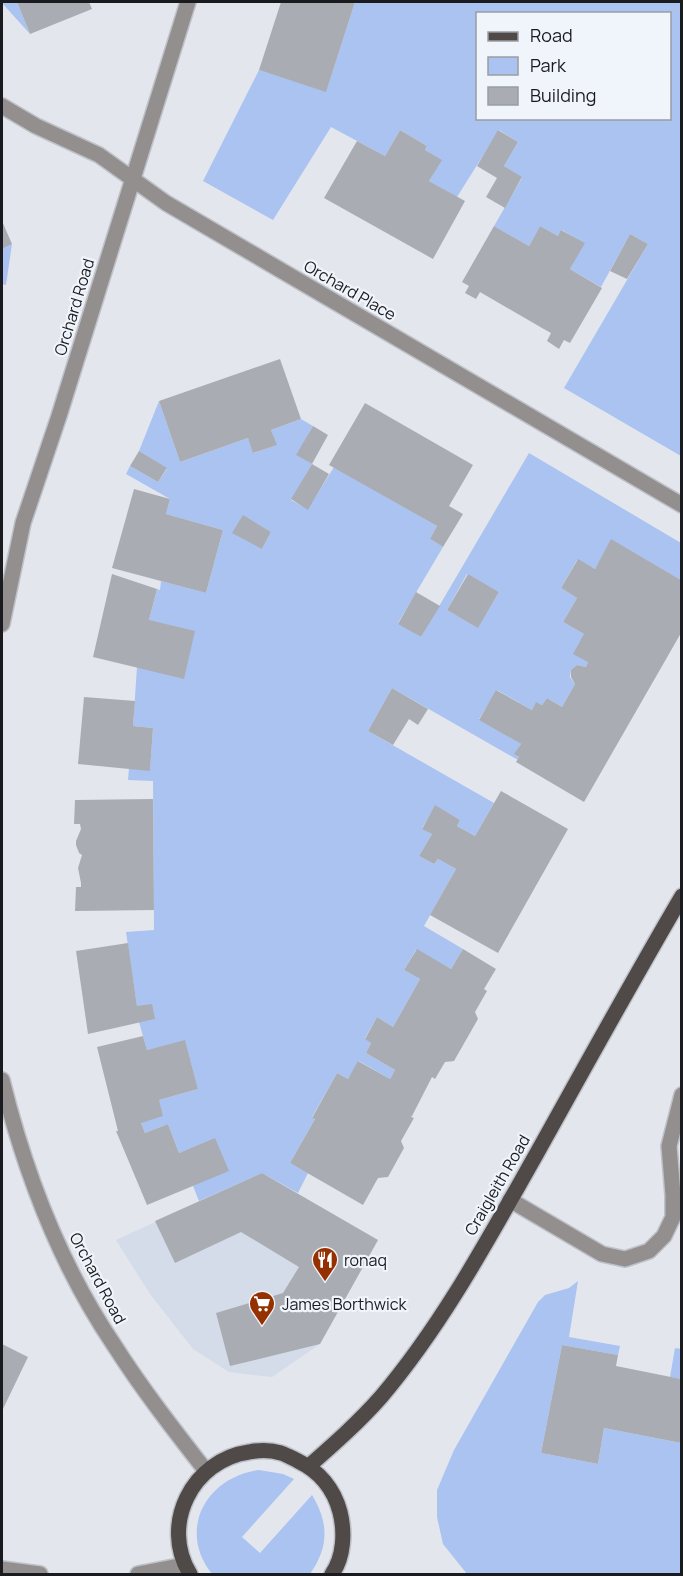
<svg xmlns="http://www.w3.org/2000/svg" width="683" height="1576" font-family="Manrope,sans-serif">
<style>
.built{fill:#d4dbe9}
.green{fill:#aac3f1;fill-rule:evenodd}
.building{fill:#a9adb3}
.lines{fill:none;stroke-linecap:round;stroke-linejoin:round}
.minor-casing{stroke:#bfc1c8;stroke-width:18}
.major-casing{stroke:#bfc1c8;stroke-width:18}
.minor{stroke:#938f8e;stroke-width:15}
.major{stroke:#4f4947;stroke-width:15}
.labels{text-anchor:middle;stroke-width:4.5;stroke-linejoin:round;paint-order:stroke}
.street-label{font-size:16px;fill:#1a1b1e;stroke:#f0f4fb}
.poi-label{font-size:16px;fill:#1a1b1e;stroke:#f0f4fb;text-anchor:start}
</style>
<rect width="100%" height="100%" fill="#e3e6ed"/>
<path class="built" d="M262,1173L378,1240L320,1344L272,1377L229,1372L193,1349L150,1294L116,1240Z"/>
<path class="green" d="M2,2H17L30,34L2,3Z
M355,2H681V456L564,388L648,244L630,234L601,287L570,269L584,243L562,230L558,236L540,226L529,246L494,226L522,178L504,166L518,142L499,130L457,197L429,181L441,160L425,150L427,146L400,130L385,156L331,127L273,220L203,181L259,70L326,91ZM478,14H670V118H478Z
M12,244L6,285L2,284V249Z
M159,401L180,462L248,438L254,453L276,445L271,430L301,419L313,426L297,455L312,464L291,500L308,509L334,467L437,526L430,539L443,547L398,623L421,637L529,453L681,543V580L612,540L595,569L577,560L561,588L577,598L563,622L584,634L588,662L586,667L577,665L571,670L570,677L575,684L562,707L547,698L542,705L536,703L532,710L497,690L479,719L521,744L515,754L519,757L518,760L392,688L368,731L494,803L475,836L457,826L460,820L435,806L422,828L432,834L419,856L434,864L438,859L456,869L424,926L463,949L451,969L416,950L404,970L420,979L393,1027L377,1017L365,1038L371,1043L366,1053L395,1070L390,1079L359,1061L348,1079L337,1073L312,1117L315,1119L290,1163L308,1173L298,1193L262,1173L199,1201L193,1186L214,1139L179,1153L168,1124L145,1133L141,1123L159,1100L198,1089L185,1041L147,1050L139,1022L154,1019L137,1006L126,932L154,930L153,781L128,780L129,768L150,770L153,728L133,726L137,667L157,589L160,590L161,581L206,593L223,530L166,514L170,499L126,474L130,466L158,482L167,469L139,451ZM243,516L271,532L262,549ZM467,574L499,592L478,627L447,610Z
M578,1281L569,1337L620,1346L618,1355L562,1345L541,1453L598,1464L604,1428L681,1443V1574H467L443,1544L437,1517V1490L454,1450L538,1302L545,1295L569,1288Z
M675,1348L681,1349V1379L670,1377Z
M259,1470L283,1474L294,1479L242,1537L260,1553L312,1495C329,1523 329,1547 310,1574H212C177,1530 206,1477 259,1470Z"/>
<path class="building" d="M17,2H89L92,9L30,34Z
M281,2H355L326,92L259,70Z
M400,130L427,146L425,150L442,160L429,181L465,201L433,259L324,198L357,141L385,156Z
M498,130L518,142L504,166L522,177L505,208L486,197L497,178L477,166Z
M2,221L12,244L2,249Z
M494,226L529,246L540,226L558,236L561,230L585,243L570,269L602,288L570,343L564,340L559,349L547,341L551,333L542,328L480,292L476,299L465,293L469,286L462,282Z
M630,234L648,244L627,279L610,271Z
M280,359L301,419L271,430L277,445L253,453L248,438L180,462L159,401Z
M365,403L473,465L449,506L463,514L443,547L430,539L437,526L329,465Z
M313,426L328,435L312,464L296,455Z
M139,451L167,468L158,482L130,466Z
M312,464L329,474L308,510L291,499Z
M134,489L170,499L166,514L223,530L206,593L112,568Z
M243,515L271,532L262,549L232,533Z
M611,539L681,580V633L584,802L516,762L519,757L514,754L521,744L479,720L496,690L532,710L536,702L542,705L547,698L562,707L575,684L571,677V670L577,665L586,667L588,662L573,654L584,634L563,622L577,598L561,588L578,559L595,569Z
M112,574L157,589L149,620L195,631L184,679L93,657Z
M468,574L499,592L478,628L447,610Z
M416,592L440,606L421,637L398,624Z
M392,688L428,709L418,725L409,719L393,745L368,731Z
M84,697L135,701L133,726L153,728L150,771L78,764Z
M501,791L568,829L498,953L430,915L456,869L438,859L434,864L419,856L432,834L422,829L435,805L460,820L457,826L475,836Z
M153,799L154,910L75,911L76,887H81V883L78,868L82,855L79,853L76,845V841L81,829L80,824H74L75,800Z
M128,943L137,1006L152,1004L155,1019L88,1034L76,951Z
M417,949L451,969L463,949L496,969L484,989L487,991L475,1012L478,1019L454,1061L445,1062L435,1079L432,1077L412,1116L411,1117L414,1118L401,1141L404,1148L388,1177L378,1178L363,1205L290,1163L315,1119L312,1118L337,1073L348,1079L358,1061L390,1079L395,1070L366,1053L371,1043L365,1039L377,1017L393,1027L420,979L404,970Z
M143,1036L147,1050L185,1040L198,1089L159,1100L163,1116L141,1123L145,1133L168,1124L179,1153L215,1138L229,1171L147,1205L116,1131H118L97,1047Z
M262,1173L378,1240L320,1344L230,1366L216,1313L283,1293L299,1267L241,1232L175,1263L155,1221Z
M2,1344L28,1357L2,1411Z
M562,1345L618,1355L616,1366L681,1379V1443L604,1428L598,1464L541,1453Z"/>
<g class="lines">
<defs>
<path id="minor" d="M2,106L36,126L99,155L166,203L682,505
M2,624L23,523L59,416L188,2
M2,1080C25,1173 60,1265 114,1345C142,1389 174,1430 206,1471
M510,1200L602,1254L625,1259L649,1251L664,1236L673,1217V1195L669,1146L682,1095
M2,1569L40,1574
M138,1574L184,1565"/>
<path id="major" d="M309,1466C334,1444 359,1422 381,1397C443,1324 490,1236 537,1153C585,1067 632,981 682,896
M190,1574C160,1525 192,1460 249,1452C259,1450 271,1450 281,1453C287,1455 292,1458 298,1461C319,1471 334,1489 340,1512C345,1532 344,1557 332,1574"/>
</defs>
<use href="#minor" class="minor-casing"/>
<use href="#major" class="major-casing"/>
<use href="#minor" class="minor"/>
<use href="#major" class="major"/>
</g>
<defs>
<symbol id="restaurant-pin" viewBox="-11 -11 22 30"><path d="M0 17L-7.5 6A9.5 9.5 0 1 1 7.5 6Z" fill="#953001" stroke="#f0f4fb"/><path d="M-5-6h1v4h1v-4h1v4h1v-4h1v5L-1.5 .5V6h-2V.5L-5-1ZM5-6V6H3V1.5H1.5Q1.5-4 5-6Z" fill="#fff"/></symbol>
<symbol id="supermarket-pin" viewBox="-11 -11 22 30"><path d="M0 17L-7.5 6A9.5 9.5 0 1 1 7.5 6Z" fill="#953001" stroke="#f0f4fb"/><path d="M-6-5.5h2.5l.6 2H6L4.5 2H-2.5L-4.4-4H-6ZM-1.5 3.2a1.3 1.3 0 1 0 .1 0ZM3 3.2a1.3 1.3 0 1 0 .1 0Z" fill="#fff"/></symbol>
</defs>
<g fill-rule="evenodd">
<use href="#restaurant-pin" x="310" y="1245" width="30" height="40"/>
<use href="#supermarket-pin" x="247" y="1289" width="30" height="40"/>
</g>
<g class="labels">
<g class="street-label">
<text transform="translate(350 290) rotate(30)" y="6">Orchard Place</text>
<text transform="translate(74 307) rotate(-73)" y="6">Orchard Road</text>
<text transform="translate(497 1185) rotate(-60)" y="6">Craigleith Road</text>
<text transform="translate(98 1278) rotate(62)" y="6">Orchard Road</text>
</g>
<g class="poi-label">
<text x="344" y="1266">ronaq</text>
<text x="282" y="1310">James Borthwick</text>
</g>
</g>
<rect width="683" height="1576" fill="none" stroke="#1a1b1e" stroke-width="6"/>
<rect x="476" y="12" width="195" height="108" fill="#f0f4fb" stroke="#9a9da3" stroke-width="1.5"/>
<rect x="488" y="32" width="30" height="9" fill="#4f4947" stroke="#9a9da3" stroke-width="1.5"/>
<text x="530" y="42" font-size="18" fill="#1a1b1e">Road</text>
<rect x="488" y="57" width="30" height="18" fill="#aac3f1" stroke="#9a9da3" stroke-width="1.5"/>
<text x="530" y="72" font-size="18" fill="#1a1b1e">Park</text>
<rect x="488" y="87" width="30" height="18" fill="#a9adb3" stroke="#9a9da3" stroke-width="1.5"/>
<text x="530" y="102" font-size="18" fill="#1a1b1e">Building</text>
</svg>
